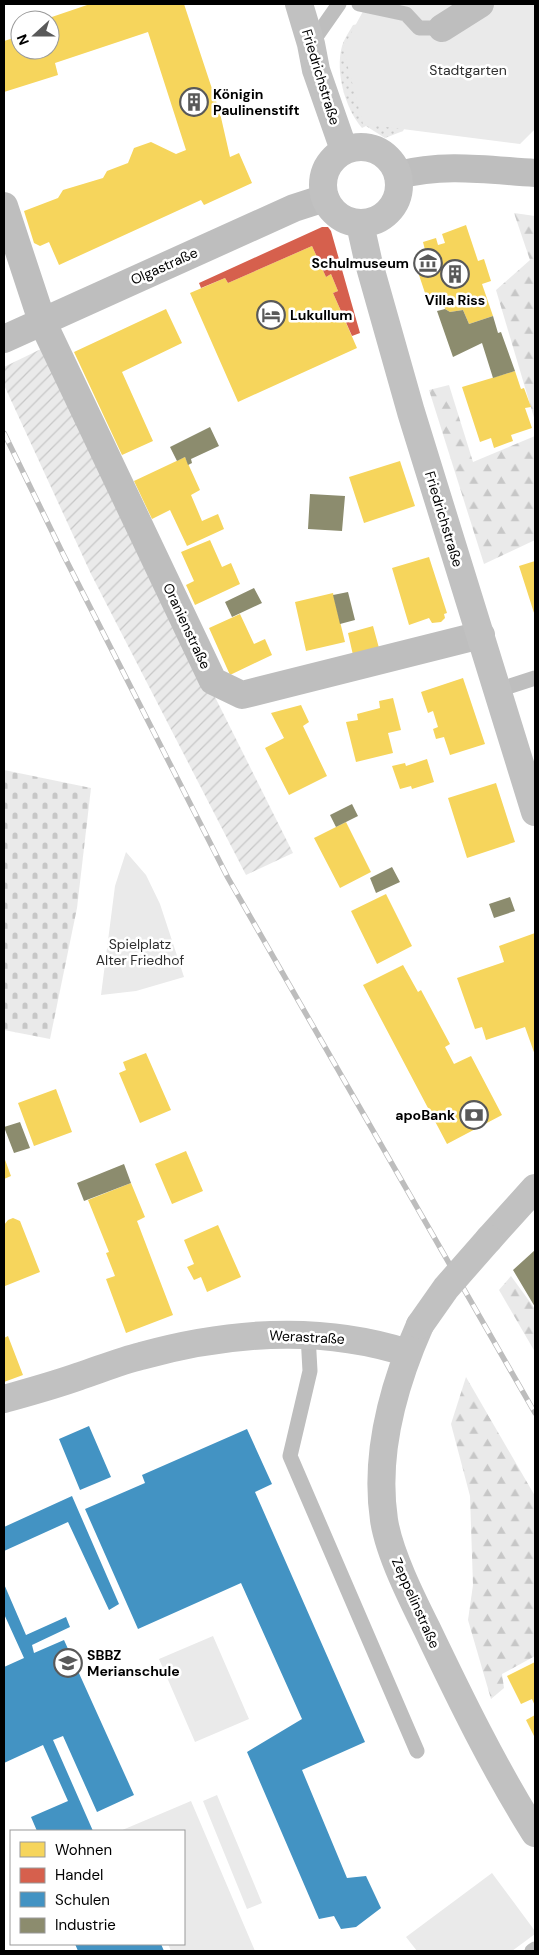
<svg xmlns="http://www.w3.org/2000/svg" width="539" height="1955" font-family="'DM Sans',sans-serif">
<style>
.grass{fill:url(#grass-dots)}
.forest{fill:url(#forest-firs)}
.cemetery{fill:url(#cemetery-stones)}
.park{fill:#eaeaea}
.garden{fill:url(#garden-furrows)}
.homes{fill:#f6d55c}
.shops{fill:#d6604d}
.schools{fill:#4393c3}
.industry{fill:#8c8c6e}
.lines{fill:none;stroke-linecap:round;stroke-linejoin:round}
.lane{stroke:#bebebe;stroke-width:15}
.street{stroke:#bebebe;stroke-width:28}
.secondary{stroke:#c1c1c1;stroke-width:28}
.rail-casing{stroke:#bdbdbd;stroke-width:5.5}
.rail{stroke:#fff;stroke-width:4;stroke-dasharray:11;stroke-linecap:butt}
.secondary-bridge{stroke:#c1c1c1;stroke-width:28}
.labels{text-anchor:middle;stroke-width:5;stroke-linejoin:round;paint-order:stroke}
.park-label{font-size:14px;fill:#2f2f2f;stroke:#fff}
.street-label{font-size:14px;fill:#000;stroke:#fff}
.poi-label{font-size:14px;font-weight:bold;fill:#000;stroke:#fff;text-anchor:start}
</style>
<defs>
<pattern id="grass-dots" width="8" height="8" patternUnits="userSpaceOnUse" patternTransform="scale(1.25)"><rect width="8" height="8" fill="#eaeaea"/><path d="M2 2h.1M6 6h.1" fill="none" stroke="#c7c7c7" stroke-width="1.8" stroke-linecap="round"/></pattern>
<pattern id="forest-firs" width="22" height="20" patternUnits="userSpaceOnUse" patternTransform="scale(1.25)"><rect width="22" height="20" fill="#eaeaea"/><path d="M5 1l3.5 6h-7zM16 11l3.5 6h-7z" fill="#c7c7c7"/></pattern>
<pattern id="cemetery-stones" width="16" height="16" patternUnits="userSpaceOnUse" patternTransform="scale(1.25)"><rect width="16" height="16" fill="#eaeaea"/><path d="M2 7V4a2 2 0 0 1 4 0v3zM10 15v-3a2 2 0 0 1 4 0v3z" fill="#c7c7c7"/></pattern>
<pattern id="garden-furrows" width="10" height="10" patternUnits="userSpaceOnUse" patternTransform="scale(1.25)"><rect width="10" height="10" fill="#eaeaea"/><path d="M-1 1l2-2M0 10L10 0M9 11l2-2" fill="none" stroke="#c7c7c7"/></pattern>
</defs>
<rect width="100%" height="100%" fill="#fff"/>
<path class="grass" d="M364,23L411,117L403,131L385,138L366,126L362,128C345,108 335,72 342,46C344,39 349,32 353,25Z"/>
<path class="forest" d="M514,213L535,216V421L496,290L530,260Z
M449,385L473,462L535,436V540L484,564L429,390Z
M511,1276L535,1309V1352L499,1290Z
M466,1377L535,1496V1656L502,1674L504,1688L491,1699L468,1620L473,1585L470,1496L451,1424Z"/>
<path class="cemetery" d="M4,770L91,788L77,908L50,1039L4,1030Z"/>
<path class="park" d="M367,4H535V129L520,144L363,124L343,48Z
M126,852L146,875L160,904L184,977L136,991L101,995L115,886Z
M213,1636L249,1719L195,1742L159,1659Z
M217,1795L262,1903L247,1909L203,1801Z
M191,1801L255,1951H171L168,1944H184V1831H120Z
M492,1873L535,1931V1934L512,1951H417L406,1937Z"/>
<path class="garden" d="M41,349L293,853L246,875L91,574L4,385V367Z"/>
<path class="homes" d="M90,4H184L220,113L230,157L239,153L252,183L204,205L201,200L59,265L49,242L40,246L34,243L24,211L58,198L63,190L103,178L107,171L128,163L134,148L151,142L176,154L186,150L148,32L55,63L58,75L4,92V41L20,36V50H50V20H43Z
M466,225L478,261L484,259L491,281L482,284L493,316L469,324L463,310L450,312L445,309L441,296L427,299L419,275L424,273L417,253L425,250L423,242L436,238L438,245L445,243L442,234Z
M312,246L326,277L331,274L338,291L333,293L357,348L238,402L190,293L225,278L228,283Z
M166,309L182,343L122,372L153,441L122,455L74,352Z
M515,371L521,389L524,388L531,407L525,408L532,428L511,435L513,441L494,448L491,438L480,442L462,387Z
M185,457L200,490L191,495L202,521L218,514L224,529L187,546L170,510L152,519L134,481Z
M400,461L415,506L364,523L349,477Z
M210,540L222,567L231,563L240,584L195,605L186,585L194,581L181,552Z
M429,557L447,613L444,614L445,618L441,622L432,623L429,618L409,625L392,568Z
M535,561V616L519,566Z
M333,593L345,642L306,651L295,602Z
M240,614L254,644L265,639L272,655L230,675L209,628Z
M373,626L379,648L353,655L348,633Z
M463,678L485,744L450,755L444,737L436,739L433,729L438,727L433,711L428,713L421,692Z
M393,698L401,730L388,733L393,753L356,762L346,722L358,720L357,714L380,708L379,701Z
M301,705L309,722L303,726L327,776L289,795L265,748L284,738L271,713Z
M427,759L434,782L412,789L411,786L400,789L392,766L405,763L406,766Z
M496,783L515,842L467,858L448,798Z
M346,822L371,872L340,888L314,838Z
M386,894L412,946L377,964L351,911Z
M535,933V1055L525,1027L486,1040L482,1027L475,1029L457,978L504,962L499,946Z
M403,965L418,992L421,990L450,1044L445,1047L454,1064L471,1056L502,1115L447,1144L363,985Z
M146,1053L171,1110L140,1123L119,1073L126,1070L123,1062Z
M56,1089L72,1132L34,1146L18,1103Z
M186,1151L203,1191L172,1204L155,1164Z
M4,1157L11,1176L4,1179Z
M131,1183L145,1217L137,1221L173,1315L126,1333L106,1279L115,1276L106,1253L109,1252L88,1200Z
M13,1218L20,1221L40,1272L5,1286L4,1225L8,1220Z
M218,1225L241,1277L207,1292L201,1277L194,1280L187,1267L194,1264L184,1240Z
M8,1336L23,1375L4,1382V1338Z
M535,1662V1706L532,1699L521,1704L507,1676Z
M535,1715V1738L526,1720Z"/>
<path class="shops" d="M322,227H328L331,231L360,333L352,336L333,293L338,291L331,274L326,277L312,246L228,283L225,278L201,288L199,283Z"/>
<path class="schools" d="M89,1426L111,1477L80,1490L59,1439Z
M247,1429L272,1484L255,1492L365,1742L302,1770L347,1878L366,1876L381,1908L356,1927L341,1929L334,1916L319,1919L247,1752L302,1719L241,1583L138,1629L85,1509L145,1483L142,1475Z
M72,1496L119,1604L109,1610L68,1522L4,1551V1527Z
M4,1584L26,1635L66,1617L70,1627L32,1645L34,1653L64,1640L134,1795L97,1812L63,1736L53,1740L93,1831H37L31,1817L68,1801L43,1745L4,1763V1667L24,1658L4,1614Z
M75,1944H161L164,1951H78Z"/>
<path class="industry" d="M445,309L450,312L463,310L469,324L493,316L498,333L501,332L515,371L493,378L482,343L453,357L437,311Z
M210,427L219,446L191,459L192,463L188,465L185,457L177,461L170,447Z
M310,494L345,496L342,531L308,529Z
M254,588L262,603L232,617L225,602Z
M348,592L355,620L340,624L333,595Z
M352,804L358,816L336,827L330,815Z
M392,867L400,882L376,893L370,878Z
M510,897L515,911L494,918L489,904Z
M20,1122L30,1148L14,1153L4,1127Z
M124,1164L131,1183L84,1201L77,1183Z
M535,1250V1307L513,1270Z"/>
<g class="lines">
<path class="lane" d="M359,4L406,14L419,28H442
M311,44L339,4
M498,690L535,678
M308,1335L310,1371L290,1456L417,1751
M532,1951L535,1949"/>
<path class="street" d="M442,28L480,4
M398,175C445,163 487,170 535,173
M4,206L42,321L213,681L242,695L481,635
M4,339L294,208L325,198"/>
<path class="secondary" d="M299,4L311,44L316,70L344,150
M323 185a38 38 0 1 1 76 0a38 38 0 1 1-76 0Z
M360,224L368,260L411,412L535,812
M489,1239L535,1188
M420,1325C393,1386 374,1453 384,1520C389,1553 412,1599 427,1629C460,1698 494,1768 535,1833
M4,1399C29,1392 55,1385 80,1376C101,1369 121,1361 141,1356C228,1332 321,1325 408,1353"/>
<defs>
<path id="rail" d="M4,433L63,554L228,878L535,1413"/>
</defs>
<use href="#rail" class="rail-casing"/>
<use href="#rail" class="rail"/>
<path class="secondary-bridge" d="M420,1325L446,1288L489,1239"/>
</g>
<defs>
<symbol id="building-ring" viewBox="-11 -11 22 22"><circle r="9.5" fill="#fff" stroke="#595959" stroke-width="1.5"/><path d="M-4-6H4V6H1V3H-1V6H-4ZM-2.5-4.3h1.7v1.8h-1.7ZM.8-4.3h1.7v1.8H.8ZM-2.5-1h1.7V.8h-1.7ZM.8-1h1.7V.8H.8Z" fill="#595959"/></symbol>
<symbol id="museum-ring" viewBox="-11 -11 22 22"><circle r="9.5" fill="#fff" stroke="#595959" stroke-width="1.5"/><path d="M0-6L6-3V-2H-6V-3ZM-5-1h2V3h-2ZM-1-1h2V3h-2ZM3-1h2V3H3ZM-6 4H6V6H-6Z" fill="#595959"/></symbol>
<symbol id="hotel-ring" viewBox="-11 -11 22 22"><circle r="9.5" fill="#fff" stroke="#595959" stroke-width="1.5"/><path d="M-6-4.5h1.5V1H6V5H4.5V3h-9V5H-6ZM-4 0a1.8 1.8 0 1 1 3.6 0ZM.5 0V-2.5h3Q6-2.5 6 0Z" fill="#595959"/></symbol>
<symbol id="bank-ring" viewBox="-11 -11 22 22"><circle r="9.5" fill="#fff" stroke="#595959" stroke-width="1.5"/><path d="M-6-4H6V4H-6ZM0-2.3a2.3 2.3 0 1 0 0 4.6a2.3 2.3 0 1 0 0-4.6Z" fill="#595959"/></symbol>
<symbol id="school-ring" viewBox="-11 -11 22 22"><circle r="9.5" fill="#fff" stroke="#595959" stroke-width="1.5"/><path d="M0-5L7-2L0 1L-7-2ZM-4 1L0 2.5L4 1V4Q0 6-4 4Z" fill="#595959"/></symbol>
</defs>
<g fill-rule="evenodd">
<use href="#building-ring" x="178" y="86" width="32" height="32"/>
<use href="#museum-ring" x="412" y="247" width="32" height="32"/>
<use href="#building-ring" x="439" y="258" width="32" height="32"/>
<use href="#hotel-ring" x="255" y="299" width="32" height="32"/>
<use href="#bank-ring" x="458" y="1099" width="32" height="32"/>
<use href="#school-ring" x="52" y="1647" width="32" height="32"/>
</g>
<g class="labels">
<g class="park-label">
<text x="468" y="75">Stadtgarten</text>
<text x="140" y="949">Spielplatz<tspan x="140" dy="16">Alter Friedhof</tspan></text>
</g>
<g class="street-label">
<text transform="translate(321 77) rotate(73)" y="5">Friedrichstraße</text>
<text transform="translate(164 266) rotate(-24)" y="5">Olgastraße</text>
<text transform="translate(444 519) rotate(73)" y="5">Friedrichstraße</text>
<text transform="translate(187 626) rotate(65)" y="5">Oranienstraße</text>
<text transform="translate(307 1337) rotate(3)" y="5">Werastraße</text>
<text transform="translate(416 1603) rotate(66)" y="5">Zeppelinstraße</text>
</g>
<g class="poi-label">
<text x="213" y="99">Königin<tspan x="213" dy="16">Paulinenstift</tspan></text>
<text x="409" y="268" text-anchor="end">Schulmuseum</text>
<text x="455" y="305" text-anchor="middle">Villa Riss</text>
<text x="290" y="320">Lukullum</text>
<text x="455" y="1120" text-anchor="end">apoBank</text>
<text x="87" y="1660">SBBZ<tspan x="87" dy="16">Merianschule</tspan></text>
</g>
</g>
<rect width="539" height="1955" fill="none" stroke="#000000" stroke-width="10"/>
<rect x="10" y="1830" width="175" height="115" fill="#ffffff" stroke="#999999"/>
<rect x="20" y="1842" width="25" height="15" fill="#f6d55c" stroke="#999999"/>
<text x="55" y="1855" font-size="15" fill="#000000">Wohnen</text>
<rect x="20" y="1868" width="25" height="15" fill="#d6604d" stroke="#999999"/>
<text x="55" y="1880" font-size="15" fill="#000000">Handel</text>
<rect x="20" y="1892" width="25" height="15" fill="#4393c3" stroke="#999999"/>
<text x="55" y="1905" font-size="15" fill="#000000">Schulen</text>
<rect x="20" y="1918" width="25" height="15" fill="#8c8c6e" stroke="#999999"/>
<text x="55" y="1930" font-size="15" fill="#000000">Industrie</text>
<g transform="translate(35 35) rotate(249)"><circle r="24" fill="#ffffff" stroke="#999999"/>
<path d="M0-4L9 19L0 12L-9 19Z" fill="#595959"/>
<text y="-8" font-size="14" font-weight="bold" text-anchor="middle" fill="#000000">N</text>
</g>
</svg>
